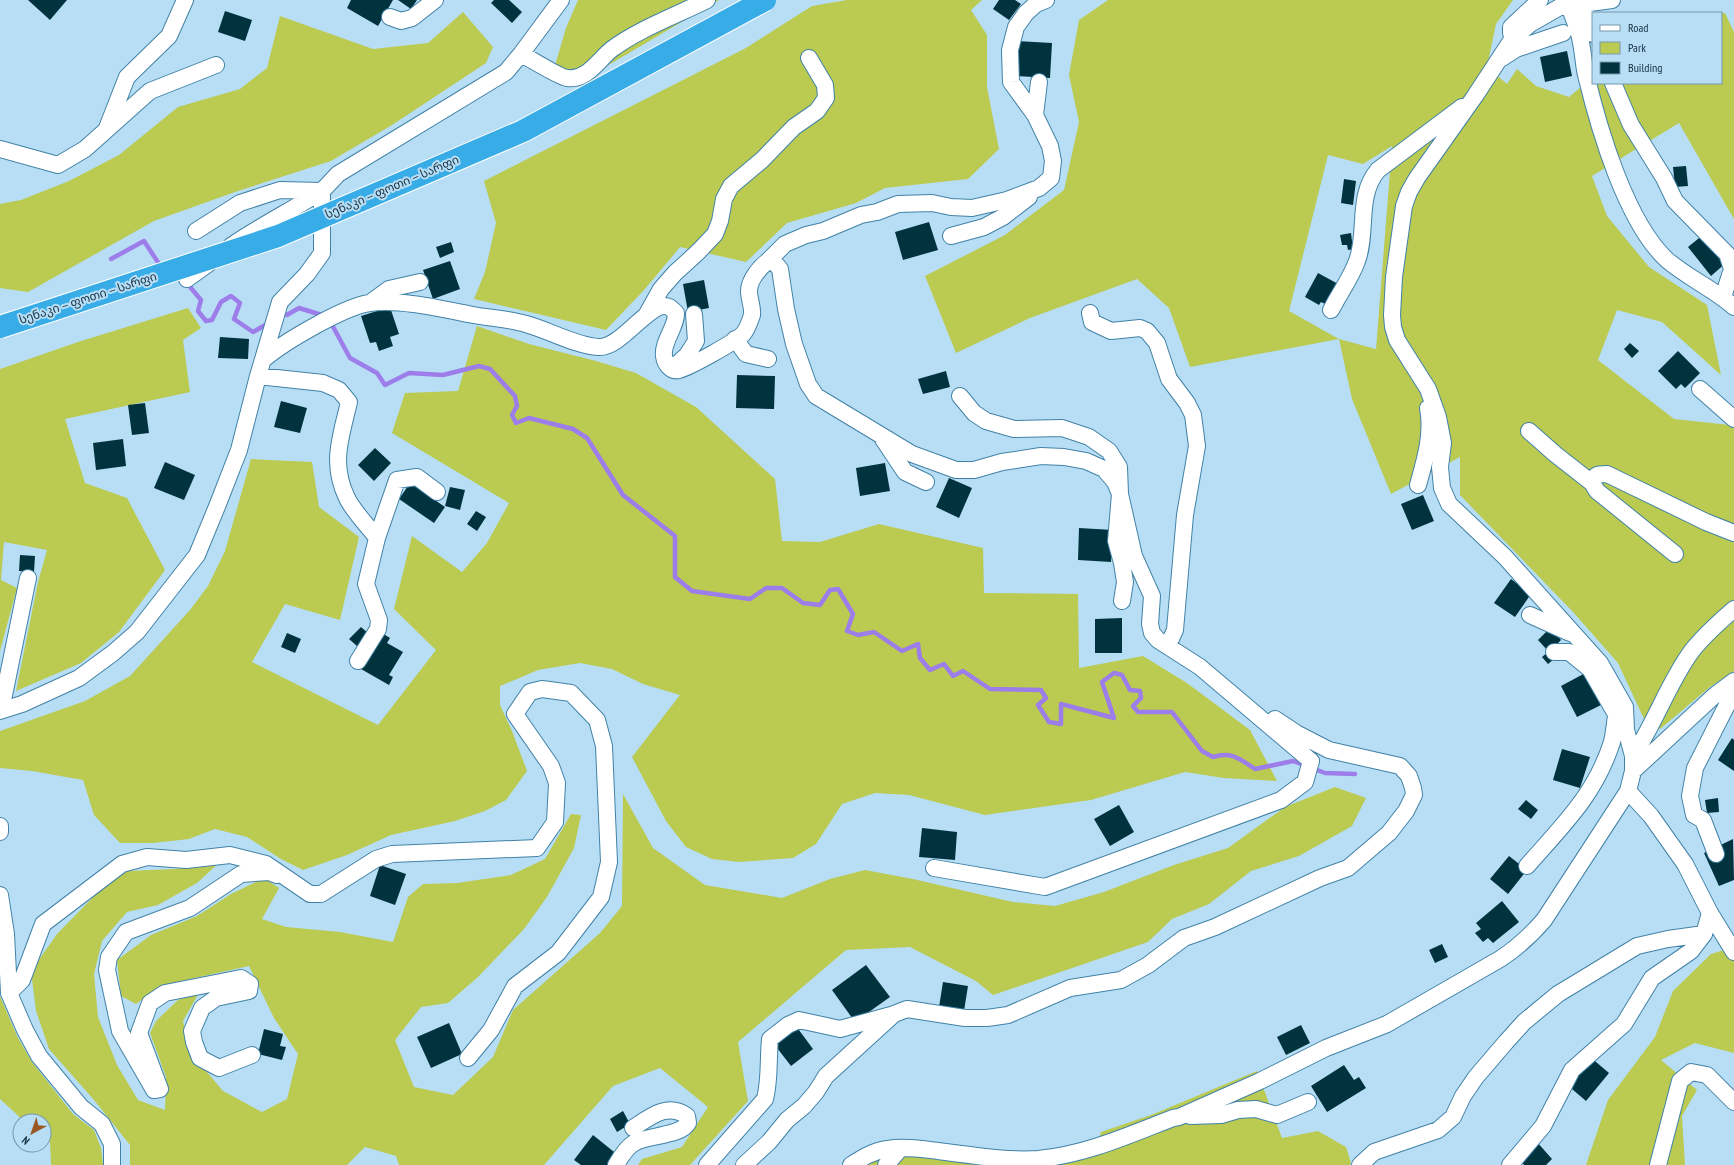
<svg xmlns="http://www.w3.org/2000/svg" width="1734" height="1165" font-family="'PT Sans Narrow','Noto Sans Georgian',sans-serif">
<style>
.green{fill:#bbca50;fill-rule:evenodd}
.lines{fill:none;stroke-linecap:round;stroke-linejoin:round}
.stream{stroke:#9d7dea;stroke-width:4.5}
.building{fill:#00333d}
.minor-casing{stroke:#4182a6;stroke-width:18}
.minor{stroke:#fff;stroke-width:16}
.highway-bridge-casing{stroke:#fff;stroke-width:24;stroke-linecap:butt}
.highway-bridge{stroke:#37ace7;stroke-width:22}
.labels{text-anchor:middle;stroke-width:4;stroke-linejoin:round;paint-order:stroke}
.street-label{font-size:12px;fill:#163141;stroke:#b8def6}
</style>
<rect width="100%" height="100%" fill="#b8def6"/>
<path class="green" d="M578,0H719L571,87L551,79L566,28Z
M847,0H982L971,10L987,35V87L999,149L968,179L885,188L856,203L787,223L746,262L680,247L645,289L606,330L474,299L485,272L496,223L484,181L746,48L812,6Z
M1108,0H1513L1496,24L1487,67L1507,84L1517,69L1536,86L1569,97L1593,77V83H1721V13H1725L1734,32V219L1679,123L1592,176L1607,216L1649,267L1707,305L1721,375L1662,322L1617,310L1598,360L1674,419L1730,425L1734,428V671L1710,687L1660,729L1644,719L1618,663L1573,612L1460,495V457L1391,494L1352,399L1339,339L1190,367L1169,308L1137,279L1030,318L956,353L925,276L1005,235L1064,190L1079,122L1069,75L1079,20ZM1392,146L1376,349L1339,339L1289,311L1328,155L1363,164Z
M463,12L493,47L486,63L392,125L331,161L235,192L154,221L28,292L0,288V204L21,200L69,181L119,155L178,107L240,89L267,68L280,16L373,49L428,43Z
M188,308L201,328L183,340L190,392L65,419L85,483L127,498L165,570L119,632L81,663L16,691L38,582L47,550L4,542L1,580L17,588L0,651V369L78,342Z
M477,326L529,344L596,361L636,373L696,407L775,479L782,541L820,542L879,524L983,548L984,593L1078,594L1079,668L1143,656L1187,683L1250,730L1277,781L1224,778L1185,772L1091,800L985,815L909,795L875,793L842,804L816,844L793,858L739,862L712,859L686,847L666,821L632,757L680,695L643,684L612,669L580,663L538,670L500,686V705L512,731L527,771L506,800L485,811L455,821L391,835L347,855L303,870L281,859L247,837L215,829L189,839L153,843H120L94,815L83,780L32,771L0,768V731L85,701L130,676L190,610L208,586L225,551L251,459L312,462L319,507L359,537L340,620L285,604L252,662L378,725L436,650L394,609L412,536L462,572L487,543L509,503L392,433L405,393L458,391Z
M1335,787L1366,798L1352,826L1299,856L1251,871L1209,904L1172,919L1148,942L993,995L976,981L910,947L846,950L738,1042L748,1101L690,1165H638L642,1159L682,1147L708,1107L660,1068L613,1086L544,1165H399L396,1156L365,1147L347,1165H130V1145L94,1100L49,1049L36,1011L31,971L57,934L102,888L126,871L175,869L220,862L197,883L158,905L127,912L102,941L94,974L98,1017L117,1065L138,1100L165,1110L166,1077L150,1033L156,1021L178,1000L199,993L183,1021L191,1053L223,1091L262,1112L287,1099L298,1054L274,1018L249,966L163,985L136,1004L121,996L117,960L151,935L197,916L231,894L264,878L279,888L262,919L286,927L340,932L393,942L408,897L423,884L457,883L511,875L545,859L571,814L581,815L574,848L547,897L524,929L478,977L448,1003L421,1007L395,1040L414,1087L453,1095L493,1057L513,1010L600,933L622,906L623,794L653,848L705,885L782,898L830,879L865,870L913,879L1013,902L1055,906L1104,892L1174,865L1228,848L1285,807Z
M1734,947V1053L1695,1043L1661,1060L1697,1090L1682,1116L1685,1165H1586L1608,1100L1655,1037L1673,991L1711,954Z
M0,996L17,1036L32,1062L73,1114L94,1130L101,1148L103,1165H51L50,1142L44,1138V1121H24L0,1099Z
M1257,1071L1282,1138L1318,1131L1346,1147L1351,1163L1350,1165H851L867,1154L977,1156L1097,1147L1101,1132L1151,1115Z"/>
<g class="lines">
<path class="stream" d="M111,259L144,241L161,267
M186,282L201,300L198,311L206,321L212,320L221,302L231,296L240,303L234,319L253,332L267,324L268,320
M280,311L287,315L299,308L325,316
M330,321L350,358L377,373L385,385L409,373L443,375L479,366L490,369L515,396L517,406L512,415L516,423L529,418L573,429L587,438L623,495L675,536V577L692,591L750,599L766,588H782L803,603L820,605L830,590L838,589L853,614L847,631L858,635L874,632L902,651L918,644L920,658L930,670L944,664L953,676L963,671L990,689L1041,690L1046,698L1038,705L1049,722L1061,724V704L1114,718L1102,682L1114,673L1122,675L1130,690L1140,691L1141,698L1133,706L1138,712H1172L1202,751L1213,757C1231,751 1240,759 1255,769L1293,761L1325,773L1355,774"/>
</g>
<path class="building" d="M28,0H67L50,20Z
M351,0H393L378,26L347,8Z
M398,0H417L411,9Z
M494,0H509L522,12L512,23L491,3Z
M999,0H1015L1021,4L1009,20L993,9Z
M225,11L252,20L245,41L218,32Z
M1016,41L1052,43L1050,78L1014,76Z
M1567,51L1572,76L1545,82L1540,57Z
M1686,166L1688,186L1675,187L1673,167Z
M1344,179L1356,181L1353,205L1341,203Z
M929,222L938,250L903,260L895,232Z
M1351,233L1353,249L1348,250L1347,245H1342L1340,235Z
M1704,234L1727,262L1711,276L1688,247Z
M451,242L454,252L440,258L436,247Z
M450,261L460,289L433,299L423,270Z
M1318,273L1340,285L1329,306L1321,302L1319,305L1305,297Z
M704,280L709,308L688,312L683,284Z
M390,307L399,334L390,337L393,346L379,351L376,342L370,343L361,316Z
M220,337L249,339L248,359L218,358Z
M1630,343L1639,351L1632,358L1624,349Z
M1678,351L1700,373L1685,388L1681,384L1676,389L1658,371Z
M946,371L950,387L923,394L918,379Z
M737,375L775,376L774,409L736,408Z
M281,401L307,408L300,433L274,427Z
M145,403L149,433L132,435L128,405Z
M123,439L126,466L96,470L93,443Z
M375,448L391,463L374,481L358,465Z
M165,462L195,475L184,500L154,488Z
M885,463L890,491L860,496L856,468Z
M949,478L972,488L959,518L936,507Z
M410,483L445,507L434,523L399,499Z
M450,487L465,490L460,510L445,506Z
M1423,495L1434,521L1412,530L1401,504Z
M476,511L486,517L477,531L467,524Z
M1079,528L1113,530L1111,562L1078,560Z
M20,555L35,556L34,572L19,571Z
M1511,579L1531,594L1515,617L1494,603Z
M1122,618V653H1095V619Z
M361,627L369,634L357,646L349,639Z
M1550,628L1561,640L1549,652L1538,640Z
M287,633L301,639L295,653L281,647Z
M382,633L390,638L387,643L403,652L389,675L393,677L389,685L361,669Z
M1548,652L1554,659L1548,664L1542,657Z
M1589,671L1605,703L1577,717L1561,686Z
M1732,738L1734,740V771L1718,760Z
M1562,749L1590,757L1580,788L1553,780Z
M1718,798L1719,812L1707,813L1705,800Z
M1526,800L1538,810L1531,819L1518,809Z
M1119,805L1134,832L1110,846L1094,819Z
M922,828L957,832L955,860L919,857Z
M1733,839L1734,880L1719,886L1704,853Z
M1509,856L1527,870L1508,894L1490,879Z
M380,865L406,874L395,905L370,896Z
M1502,901L1519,922L1493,943L1488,938L1483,942L1475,933L1481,929L1476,923Z
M1442,944L1448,957L1435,963L1429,950Z
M866,965L890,997L855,1022L832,990Z
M943,982L968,986L964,1011L939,1007Z
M449,1023L462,1054L431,1068L417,1037Z
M1301,1025L1310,1043L1286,1055L1277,1037Z
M796,1026L813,1049L791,1066L774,1044Z
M264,1029L283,1034L280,1046L286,1047L282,1060L258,1054Z
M1589,1056L1609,1073L1586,1101L1565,1083Z
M1344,1065L1354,1080L1359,1077L1366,1088L1327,1112L1311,1086Z
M623,1111L630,1124L617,1132L610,1119Z
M593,1135L619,1156L612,1165H581L574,1160Z
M1537,1142L1552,1159L1546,1165H1524L1519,1159Z"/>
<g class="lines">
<defs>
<path id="minor" d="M1568,2C1571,13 1576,23 1579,34C1583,47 1583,62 1586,75C1599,129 1626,222 1667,260C1688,278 1714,289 1734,307
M1568,2L1582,4L1612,0
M1582,4L1593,34
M390,17L401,21L412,18L435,0
M1511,33V27L1540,0
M521,54C531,59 559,77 567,78C587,81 599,59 612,49C639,29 677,15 707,0
M1502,58L1516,49L1563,33
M1613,83L1631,125L1664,178L1675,201L1727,254L1732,269L1723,297
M1035,115L1039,82
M107,128L127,77L169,36L185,0
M0,149L58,165L85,149L150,91L216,65
M196,231L240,203L280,190L322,191
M951,236L984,227L1003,217L1029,197
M231,246C260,226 292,210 322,191
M768,261L785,244L806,235L823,231L861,215L877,212L898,204L932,203L951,207L972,208L1007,200L1039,188L1051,178L1053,161L1050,146L1035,115L1011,82L1010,50L1016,27L1026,13L1036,4L1046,0
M187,279L208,264
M370,303L389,289L420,282
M1331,310C1339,294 1351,278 1357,261C1368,232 1356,196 1378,170L1462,107
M1090,313L1092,322L1111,331L1140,328L1147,331L1157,343L1169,379L1187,403L1193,415L1197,446L1185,515L1175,630L1170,641L1164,644
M647,314L661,289L675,273L699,251L715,234L720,221L724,199L731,186L762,160L794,127L817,111L826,98L825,85L809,58
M735,339L746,354L768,359
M264,359C284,342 345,306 370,303C401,299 442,309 473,315C490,318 509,319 526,324C548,330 577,346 598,347C622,349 651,298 669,307C671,308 674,311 676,313C677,326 662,342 664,356C665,364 671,372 679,370C690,367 735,342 743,334C747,330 750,321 752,315C753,307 749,299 749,291C749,280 760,267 768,261L774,262L780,269L786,309L794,344L808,384L816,396L912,454L956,470H974L1002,462L1041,456L1064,457L1086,461L1104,469L1115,482L1120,494L1134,556L1152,596L1150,624L1152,633L1158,640L1200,667L1311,761L1305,782L1281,800L1045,887L934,868
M672,369L687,355L696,341L694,314
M258,376L323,383L339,390L349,402C341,437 330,463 347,498C353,511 368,526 377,538L366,584L379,620L378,629L358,661
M1700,389L1734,419
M960,396L974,413L986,421L1014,429L1062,428L1089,437L1109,451L1119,467L1120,494L1116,541L1122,563L1125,582L1122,601
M1529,431L1555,454L1592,483
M883,439L905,472L926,482
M1418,485C1425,460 1433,434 1428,408
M377,538L397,480L417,477L437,492
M1675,554L1597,491L1592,483C1594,474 1598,474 1607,474L1706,522L1734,533
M1530,615L1570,633
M1554,652H1569L1590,669L1621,723
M1,710L28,578
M0,711L22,704L79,678L113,653L137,632L197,555L218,504L239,450L258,376L280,302L307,274L322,253V191L338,174L506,72L521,54L561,0
M1633,756C1655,723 1668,684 1691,652C1703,636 1719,622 1734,609
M1633,771L1714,696L1734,681
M0,826V832
M1716,854L1703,820L1694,815L1690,796L1695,768L1734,691
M1527,866C1563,825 1595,795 1612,742C1614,733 1615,723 1616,715
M0,895L6,934L9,993L25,1030L39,1056L81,1107L102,1124L112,1144V1165
M1710,913L1734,952
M9,993L22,980L43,924L122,864L147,857L186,860L230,855L266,864L310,894H321L376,859L392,854L537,848L555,822L557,783L551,766L515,714L530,692L542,689L571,693L597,720L604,746L609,862L601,897L558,953L515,986L491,1030L468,1058
M252,1055L219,1068L200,1058L194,1042L192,1031L202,1008L216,998L249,991L250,984L241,978L165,993L150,1003L139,1033L160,1089L154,1090L120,1031L107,970L109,957L126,932L190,908L241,874L269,872L277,875
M1190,1116L1221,1115L1238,1110L1256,1109L1277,1115L1308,1102
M616,1165C620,1158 627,1147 634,1143C648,1135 681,1136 688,1123L687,1116C667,1102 650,1117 633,1128
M707,1165L765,1099C770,1080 768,1059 770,1039L788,1025L799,1020L840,1029L891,1015
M744,1165L769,1142L787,1120L804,1106L816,1092L826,1076L894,1014L907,1009L965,1018H987L1008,1015L1070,988L1121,980L1148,965L1184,938L1215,927L1320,878L1348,868L1389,833L1406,811L1414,795L1413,788L1409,776L1400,766L1329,750L1296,733L1275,719
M851,1165C862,1158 873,1151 887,1149C903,1146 922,1149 938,1151C971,1155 1005,1161 1038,1159C1085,1155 1129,1135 1173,1118L1179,1117L1260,1081L1326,1048L1387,1024L1500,959C1517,948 1531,935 1544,920L1628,791L1633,771V756L1626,730L1625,707L1600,663L1505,557L1449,504L1442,488L1440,467L1443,443L1438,417L1428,389L1397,340L1393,327L1392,315L1394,277L1404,206L1409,192L1417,178L1475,96L1511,41L1530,24L1572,0
M886,1165L901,1148
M1360,1165L1374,1152L1438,1130L1453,1117L1463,1096L1476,1077L1506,1042L1524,1022L1558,994L1637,946L1668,939L1704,934
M1510,1165L1543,1126L1572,1070L1624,1024L1652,978L1691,951L1704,934L1710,913L1685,864L1651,816L1628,791
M1658,1165L1680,1081L1691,1072L1707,1075L1734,1102"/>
</defs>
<use href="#minor" class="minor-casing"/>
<use href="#minor" class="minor"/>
<defs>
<path id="highway-bridge" d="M0,327L278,236L523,131L765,0"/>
</defs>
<use href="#highway-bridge" class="highway-bridge-casing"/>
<use href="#highway-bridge" class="highway-bridge"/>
</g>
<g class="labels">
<g class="street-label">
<text transform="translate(392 187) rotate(-23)" y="4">სენაკი — ფოთი — სარფი</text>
<text transform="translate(88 298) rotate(-18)" y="4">სენაკი — ფოთი — სარფი</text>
</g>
</g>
<rect x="1592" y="12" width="130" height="72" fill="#b8def6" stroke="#7799ae"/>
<rect x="1600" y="25" width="20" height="6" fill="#ffffff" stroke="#7799ae"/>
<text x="1628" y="32" font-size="12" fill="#163141">Road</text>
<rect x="1600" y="42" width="20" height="12" fill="#bbca50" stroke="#7799ae"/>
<text x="1628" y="52" font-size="12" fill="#163141">Park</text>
<rect x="1600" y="62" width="20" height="12" fill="#00333d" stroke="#7799ae"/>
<text x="1628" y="72" font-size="12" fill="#163141">Building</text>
<g transform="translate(32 1133) rotate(220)"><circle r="19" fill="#b8def6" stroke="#7799ae"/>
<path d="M0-3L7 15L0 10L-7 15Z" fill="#995824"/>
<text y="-6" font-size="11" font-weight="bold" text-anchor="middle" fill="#163141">N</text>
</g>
</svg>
